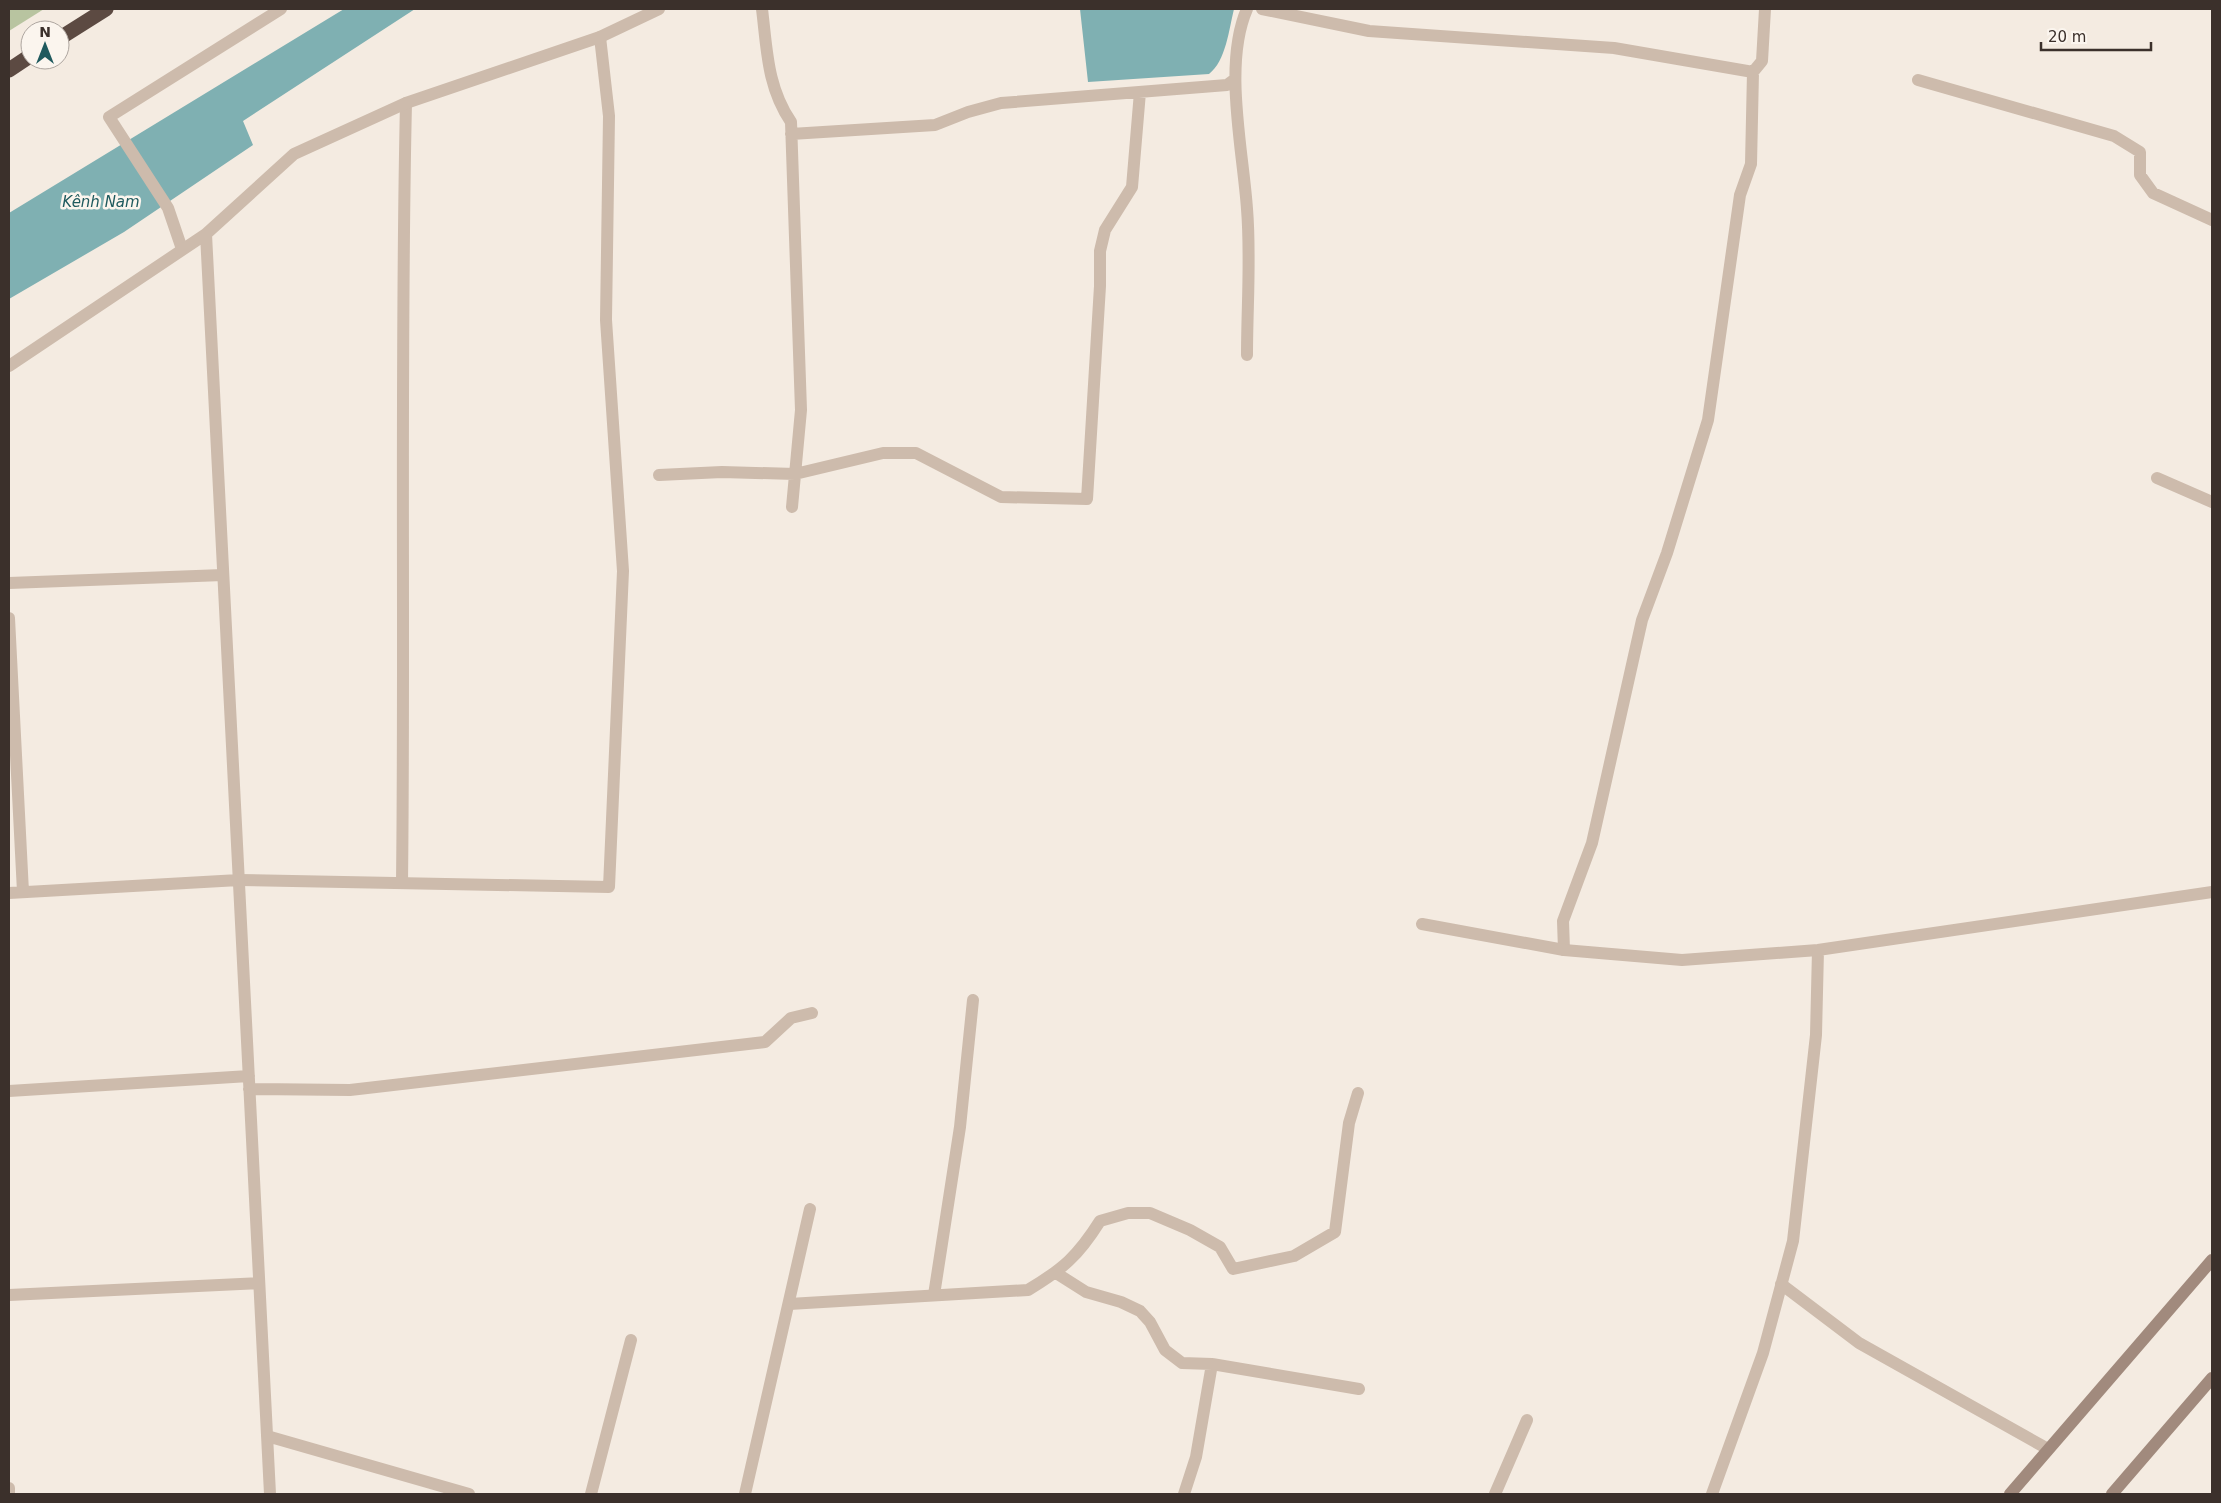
<svg xmlns="http://www.w3.org/2000/svg" width="2221" height="1503" font-family="'DejaVu Sans',sans-serif">
<style>
.green{fill:#b8c4a0}
.water{fill:#7fb0b2}
.lines{fill:none;stroke-linecap:round;stroke-linejoin:round}
.lane{stroke:#cdbbac;stroke-width:12}
.street{stroke:#cdbbac;stroke-width:12}
.secondary{stroke:#a18a7d;stroke-width:12}
.highway{stroke:#5c4a42;stroke-width:15}
.labels{text-anchor:middle;stroke-width:5;stroke-linejoin:round;paint-order:stroke}
.water-label{font-size:15px;font-style:italic;fill:#1f5a5e;stroke:#fbf5ee}
</style>
<rect width="100%" height="100%" fill="#f4ebe1"/>
<path class="green" d="M9,9H44L9,31Z"/>
<path class="water" d="M344,9H415L243,121L253,145L124,232L9,299V213Z
M1080,9H1234C1229,29 1226,61 1209,74L1088,82Z"/>
<g class="lines">
<path class="lane" d="M762,9C767,49 767,87 791,122L801,410L792,507
M1247,9C1223,64 1243,150 1247,209C1251,257 1247,307 1247,355
M1262,9L1369,31L1614,48L1753,72
M1918,80L2114,136L2140,152V175L2153,193L2212,220
M791,134L935,125L968,112L1001,103L1227,85L1235,79
M182,249L168,208L109,117L281,9
M659,475L722,472L795,474L883,453H916L1001,497L1087,499L1100,286V251L1105,230L1132,187L1140,92
M239,880L609,887L623,571L606,320L609,116L600,37
M402,883C405,623 400,363 406,103
M1564,950L1563,921L1592,843L1642,620L1667,553L1708,420L1740,195L1751,164L1753,72L1762,61L1765,9
M1056,1273L1086,1292L1121,1302L1140,1311L1150,1322L1165,1350L1182,1363L1212,1364L1359,1389
M934,1295L960,1127L973,1000
M789,1304L1028,1290C1063,1269 1078,1256 1100,1221L1128,1213H1150L1190,1230L1220,1247L1233,1269L1294,1256L1335,1232L1349,1123L1358,1093
M1184,1494L1196,1457L1212,1364
M1495,1494L1527,1420"/>
<path class="street" d="M206,234L270,1494
M9,366L206,234L294,154L406,103L600,37L659,9
M2157,478L2212,502
M9,583L223,575
M9,618L23,892
M9,893L239,880
M1422,924L1564,950L1682,960L1818,950L2212,892
M249,1089L350,1090L765,1042L791,1018L812,1013
M9,1091L249,1076
M1781,1284L1859,1343L2048,1449
M9,1295L259,1283
M267,1436L469,1494
M9,1488V1494
M591,1494L631,1340
M745,1494L810,1209
M1712,1494L1763,1353L1793,1241L1816,1035L1818,950"/>
<path class="secondary" d="M2010,1494L2212,1260
M2112,1494L2212,1378"/>
<path class="highway" d="M60,38L106,9
M9,70L30,56"/>
</g>
<g class="labels">
<g class="water-label">
<text x="101" y="207">Kênh Nam</text>
</g>
</g>
<rect width="2221" height="1503" fill="none" stroke="#3b302b" stroke-width="20"/>
<g transform="translate(45 45)"><circle r="24" fill="#fbf5ee" stroke="#aea6a0"/>
<path d="M0-4L9 19L0 12L-9 19Z" fill="#1f5a5e"/>
<text y="-8" font-size="14" font-weight="bold" text-anchor="middle" fill="#3b302b">N</text>
</g>
<path d="M2041 42v8h110v-8" fill="none" stroke="#3b302b" stroke-width="2.5"/>
<text x="2048" y="42" font-size="15" fill="#3b302b" stroke="#fbf5ee" stroke-width="4" paint-order="stroke">20 m</text>
</svg>
